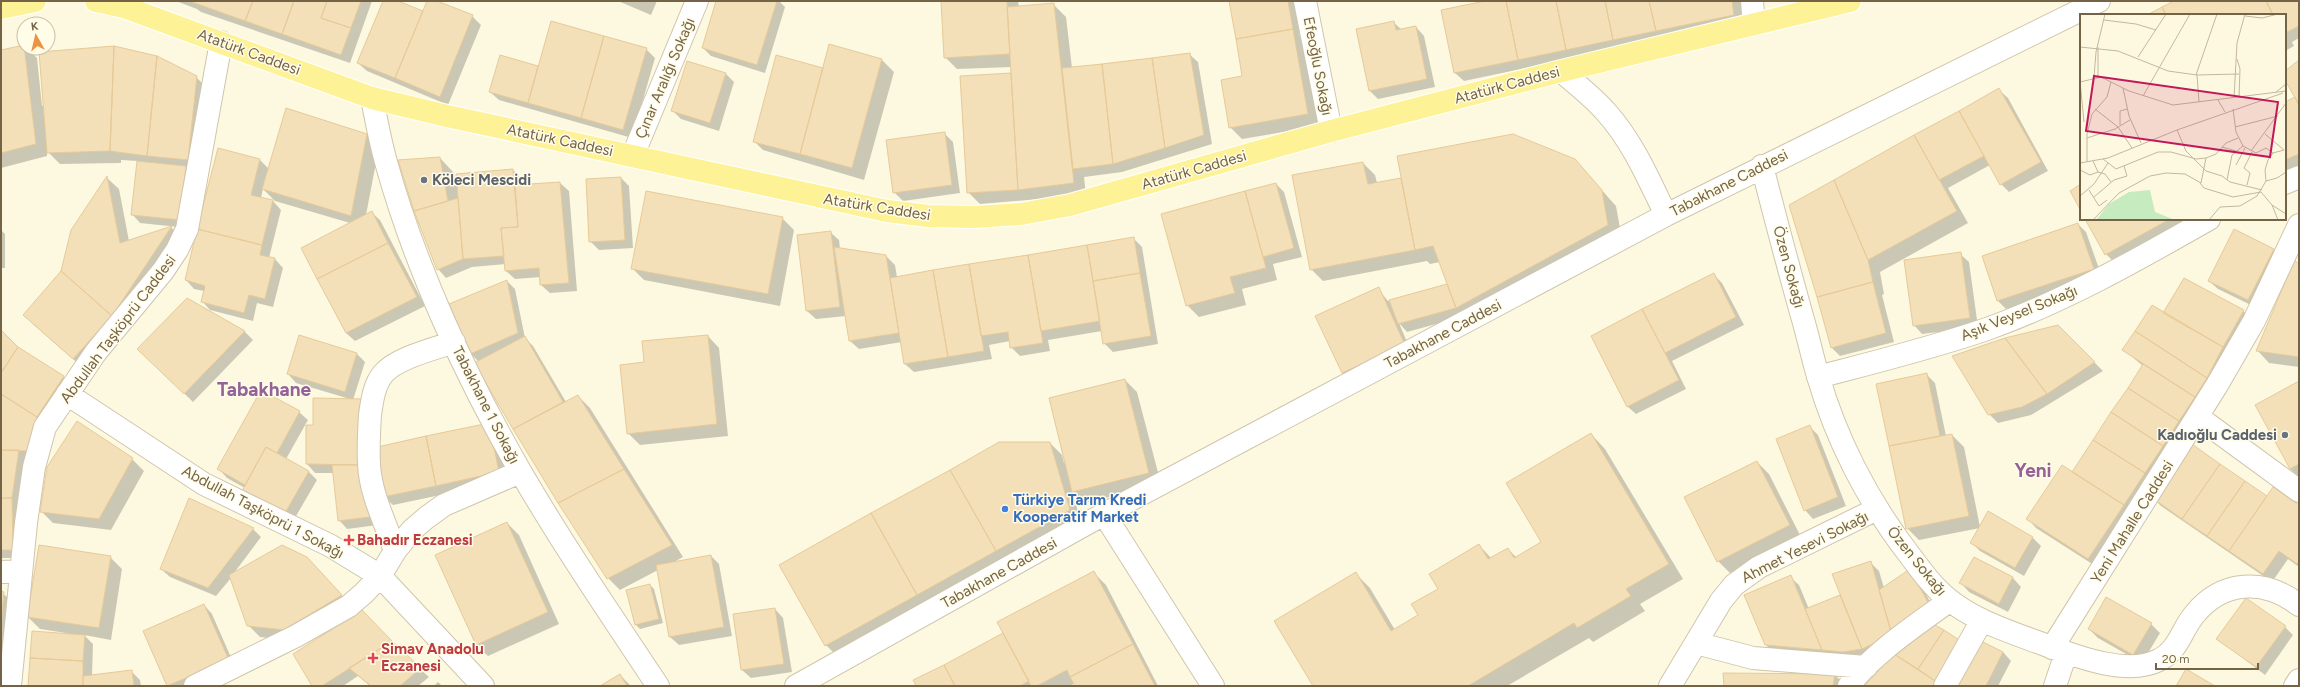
<svg xmlns="http://www.w3.org/2000/svg" width="2300" height="687" font-family="Figtree,sans-serif">
<style>
.shadow{fill:#0003}
.building{fill:#f3dfb8;stroke:#e7ca97}
.lines{fill:none;stroke-linecap:round;stroke-linejoin:round}
.minor-casing{stroke:#d0c5ab;stroke-width:24}
.major-casing{stroke:#fff;stroke-width:24}
.minor{stroke:#fff;stroke-width:22}
.major{stroke:#fef297;stroke-width:22}
.worship-dot{fill:#6b7280;stroke:#fffce8;stroke-width:1.5}
.shop-dot{fill:#3f7fe0;stroke:#fffce8;stroke-width:1.5}
.health-dot{fill:#e0444e;stroke:#fffce8;stroke-width:1.5}
.labels{text-anchor:middle;stroke-width:3;stroke-linejoin:round;paint-order:stroke}
.street-label{font-size:15px;fill:#756347;stroke:#fffce8}
.worship-label{font-size:15px;font-weight:bold;fill:#5b616d;stroke:#fffce8;text-anchor:start}
.shop-label{font-size:15px;font-weight:bold;fill:#366cbe;stroke:#fffce8;text-anchor:start}
.health-label{font-size:15px;font-weight:bold;fill:#be3a42;stroke:#fffce8;text-anchor:start}
.district-label{font-size:19px;font-weight:bold;fill:#946299;stroke:#fffce8}
.inset-road{fill:none;stroke:#c3b89e;stroke-width:1}
.view{fill:#c2185b;fill-opacity:0.15;stroke:#c2185b;stroke-width:2}
.inset-edge{fill:none;stroke:#756347;stroke-width:2}
</style>
<rect width="100%" height="100%" fill="#fdf9e1"/>
<path class="shadow" d="M176,1H372L350,63L201,12L197,9Z
M384,1H395L423,12L428,1H434L472,16L481,25L448,105L367,71L358,63Z
M618,1H657L651,15Z
M717,1H779L785,7L765,73L711,56L703,48Z
M942,1H1018L1019,7L1054,5L1066,17L1072,68L1189,54L1198,62L1212,144L1122,172L1084,177L1086,195L980,204L968,192L1012,74V67L957,69L945,57Z
M1230,1H1295L1300,37L1305,42L1319,126L1242,139L1230,127L1243,77Z
M1490,1H1742L1745,27L1665,39L1464,81L1455,73L1442,11Z
M2176,1H2299V38L2292,42L2294,46L2285,51V15H2149Z
M1393,22L1402,30L1416,27L1424,36L1435,87L1378,99L1370,91Z
M27,48L37,58L42,106L196,77L205,86L196,168L185,167L194,176L188,228L140,223L132,214L138,161L121,160V163L60,164L47,151V156L1,168V51Z
M646,49L655,58L632,138L499,100L490,92L500,56L539,67Z
M882,60L894,72L864,180L763,150L754,141L824,69Z
M2299,62V166L2285,172V103L2296,98L2285,78V72Z
M726,74L734,82L719,131L681,119L672,110Z
M1999,90L2008,98L2048,171L2009,192L2001,184L1990,165L1948,188L1968,223L1880,272L1884,294L1882,295L1894,342L1840,356L1832,348L1818,296Z
M944,133L953,142L960,193L903,201L894,192Z
M367,135L379,147L366,215L371,212L380,220L425,306L355,341L346,333L302,248L350,223L275,201L263,189L261,198L273,201L281,210L269,258L275,259L283,268L273,307L257,303L253,321L210,310L202,301L204,291L194,289L186,280L260,160L269,169Z
M440,158L454,173L456,181L513,170L521,178L522,186L560,183L569,191L577,291L550,293L541,285V277L515,279L506,271V264L472,267L446,278L438,269Z
M1575,160L1616,206L1622,239L1465,316L1407,332L1399,323L1412,354L1351,381L1342,373L1378,289L1388,301L1447,285L1450,288L1440,262L1430,264L1427,261L1323,281L1311,269L1363,163L1375,175L1377,183L1400,179L1403,181Z
M107,178L119,189L129,241L171,227L183,239L82,367L33,324L62,272Z
M621,178L629,186L633,248L599,250L590,241Z
M1276,184L1284,192L1302,257L1273,264L1277,280L1242,289L1246,305L1199,317L1187,305Z
M782,218L794,230L780,306L644,280L632,268Z
M2086,219H2203L2118,266L2106,254Z
M2078,224L2086,232L2102,277L2006,309L1998,301L1983,256Z
M1,230L5,234V268H1Z
M830,232L839,240L840,249L886,256L895,265L897,277L1134,239L1142,247L1158,344L1113,352L1104,343L1102,331L1048,340L1050,351L1020,356L1011,347L1010,341L989,345L992,359L914,372L905,364L902,342L859,349L850,341L846,316L816,319L807,311Z
M2274,249L2282,258L2257,308L2218,289L2209,281Z
M1960,254L1969,262L1978,327L1922,334L1914,325Z
M2299,264V367L2269,363L2258,351Z
M1714,275L1722,283L1744,325L1672,361L1686,389L1636,414L1627,406L1592,336Z
M507,281L515,289L525,338L533,346L566,402L578,396L590,408L683,557L674,562L711,556L719,564L732,636L679,645L670,637L658,570L620,590L608,578L513,428L479,362L471,354L450,305Z
M187,299L245,332L253,340L193,402L139,349Z
M2243,311L2252,319L2097,567L2036,528L2028,519L2073,473L2143,366L2124,350L2163,314Z
M2058,326L2103,371L2031,415L1998,423L1989,414Z
M1,331L17,347L63,377L71,386L45,426L21,558H1Z
M708,336L719,348L728,436L640,445L628,433L645,363Z
M299,337L357,354L365,362L353,400L378,525L347,529L339,520L334,473H315L307,464V426H314L350,399L296,383L288,374Z
M1926,374L1935,383L1946,436L1952,435L1964,447L1980,527L1988,512L2033,538L2041,546L2024,576L1980,551L1972,543L1980,528L1919,540L1907,528L1877,384Z
M1125,380L1137,392L1161,484L1085,503L1072,490L1081,522L838,657L826,645L1050,443L1062,455L1064,463L1066,462Z
M2299,382V477L2290,469Z
M299,412L308,420L286,459L309,472L317,480L292,523L245,488L227,478L219,469Z
M1810,427L1818,435L1846,506L1813,519L1805,510Z
M497,432L507,481L393,505L384,497Z
M1591,434L1605,449L1683,579L1640,604L1645,611L1593,642L1589,638L1507,686H1314L1355,573L1370,588L1395,630L1419,616L1439,589L1479,545L1491,558L1508,549L1517,558L1543,543Z
M132,459L144,471L111,530L53,523L41,511Z
M1757,462L1769,474L1801,537L1730,573L1718,561Z
M2152,497H2267L2299,506V567L2288,559L2272,582L2161,506Z
M507,523L519,535L559,624L488,656L476,645Z
M253,529L261,537L234,573L319,570L353,608L296,641L260,637L248,625L231,578L216,596L170,577L161,569Z
M110,557L122,569L111,640L84,635L93,644L92,676L131,671L140,680L141,686H29L66,633L40,629L28,617Z
M1974,558L2013,578L2021,587L2008,612L1969,592L1961,583Z
M1870,562L1879,571L1884,588L1918,579L1937,615L1927,622L1942,686H1865L1895,654L1871,657L1774,653L1765,644L1790,577L1799,585L1809,609L1841,595Z
M1094,573L1106,585L1158,686H1076L1075,683L1070,686H917L1004,634Z
M650,585L654,589L663,623L640,629L636,625Z
M1,592L12,601L1,686Z
M204,605L212,614L236,669L197,686H168L144,631Z
M775,609L783,618L792,672L751,678L742,670Z
M2151,624L2160,633L2142,663L2098,638L2089,629Z
M2285,627L2293,635L2265,675L2218,639Z
M1978,640L2003,652L2011,661L1998,686H1954Z
M394,646L429,677L418,686H370L358,676L343,686H313Z
M620,675L631,686H602Z
M1835,675L1843,683V686H1725Z
M438,682L442,686H434Z"/>
<path class="building" d="M189,1H253L245,21Z
M253,1H294L282,34L245,21Z
M294,1H327L321,18L351,28L341,55L282,34Z
M327,1H361L351,28L321,18Z
M383,1H398L423,11L395,78L357,63Z
M427,1H437L473,15L440,97L395,78Z
M716,1H777L757,65L702,48Z
M941,1H1007L1010,54L944,58Z
M1229,1H1288L1293,29L1236,39Z
M1485,1H1506L1518,60L1454,73L1441,10Z
M1506,1H1556L1566,50L1518,60Z
M1556,1H1605L1613,40L1566,50Z
M1605,1H1649L1656,31L1613,40Z
M1649,1H1732L1734,15L1656,31Z
M2174,1H2266L2273,15H2166L2162,7Z
M2266,1H2299V26L2285,33V15H2273Z
M1054,3L1074,183L1018,190L1007,7Z
M2162,7L2166,15H2147Z
M551,21L604,36L581,118L528,103Z
M1394,21L1396,30L1416,26L1427,79L1369,91L1356,29Z
M1293,29L1308,114L1229,128L1221,80L1242,76L1236,39Z
M604,36L647,48L623,130L581,118Z
M829,44L882,59L852,168L800,154Z
M24,45L36,144L1,153V50Z
M114,46L157,56L147,156L110,151Z
M114,46L110,151L47,153L39,52Z
M1190,53L1204,135L1165,148L1152,58Z
M500,55L538,66L528,103L489,92Z
M776,55L823,68L800,154L753,142Z
M157,56L197,76L188,160L147,156Z
M1152,58L1165,148L1113,164L1102,64Z
M2299,60V105L2285,80V71Z
M687,61L726,73L710,123L671,111Z
M1102,64L1113,164L1073,169L1062,68Z
M1011,73L1018,190L967,193L960,76Z
M1999,88L2041,162L2000,185L1959,111Z
M2295,97L2299,105V154L2285,160V102Z
M286,108L367,134L351,216L262,189Z
M1959,111L1984,156L1939,180L1914,135Z
M945,132L952,185L893,193L886,140Z
M1513,134L1575,159L1602,190L1608,225L1456,308L1433,246L1415,250L1397,156Z
M1914,135L1957,211L1868,260L1834,180Z
M218,148L260,159L251,195L273,200L262,245L197,229Z
M440,157L448,201L414,211L398,160Z
M137,161L186,166L180,220L131,215Z
M1363,162L1368,184L1401,178L1415,250L1310,270L1292,175Z
M513,169L518,227L501,228L504,256L463,259L456,174Z
M107,176L120,243L172,226L112,316L61,271L71,230Z
M621,177L625,240L589,242L586,179Z
M1834,180L1868,260L1873,282L1817,297L1789,205Z
M560,182L569,283L540,285L539,268L505,271L501,228L518,227L515,185Z
M1276,183L1294,248L1263,257L1245,191Z
M2081,184V211L2070,191Z
M646,191L783,217L768,294L631,269Z
M1245,191L1266,268L1230,277L1235,293L1186,306L1161,214Z
M458,198L463,259L437,270L414,211Z
M372,211L388,243L317,279L301,248Z
M2085,219H2170L2105,255Z
M2078,223L2094,269L1997,301L1982,256Z
M197,229L262,245L260,255L275,258L265,299L249,295L244,313L201,302L205,286L185,280Z
M2234,229L2274,249L2248,300L2208,281Z
M831,231L840,307L806,311L797,235Z
M1134,237L1140,273L1093,281L1087,245Z
M388,243L417,297L346,333L317,279Z
M1087,245L1100,321L1041,331L1028,255Z
M834,247L886,255L899,333L849,341Z
M1961,252L1970,318L1913,326L1904,260Z
M1028,255L1043,343L1010,348L1008,332L981,336L969,264Z
M2294,261L2299,263V357L2256,351Z
M969,264L984,351L948,357L933,270Z
M933,270L948,357L904,364L890,278Z
M61,271L112,316L73,359L23,315Z
M1140,273L1151,336L1103,344L1093,281Z
M1714,273L1736,317L1665,353L1642,309Z
M2184,278L2244,310L2223,347L2163,313Z
M507,280L518,333L470,354L449,304Z
M1873,282L1886,333L1831,348L1817,297Z
M1447,284L1456,308L1398,324L1389,300Z
M1379,287L1405,345L1342,373L1315,316Z
M187,298L245,331L184,394L137,349Z
M2152,305L2223,347L2207,378L2135,331Z
M1642,309L1679,380L1627,407L1591,336Z
M2058,325L2095,362L2047,394L2005,338Z
M1,330L18,347L1,373Z
M2135,331L2207,378L2195,397L2122,350Z
M299,335L357,353L345,392L287,374Z
M708,335L717,424L627,434L620,365L644,362L642,341Z
M525,336L563,402L513,429L474,363Z
M2005,338L2047,394L2022,407L1988,415L1952,356Z
M18,347L64,376L37,417L1,394V373Z
M2143,364L2195,397L2179,421L2128,388Z
M1927,373L1940,436L1889,446L1876,384Z
M1125,379L1149,473L1072,492L1049,398Z
M2299,381V464L2290,469L2255,405Z
M2128,388L2179,421L2163,446L2111,412Z
M261,390L300,411L277,453L266,447L245,485L217,469Z
M1,394L37,417L29,451L1,450Z
M578,395L624,469L558,503L513,429Z
M313,398L363,399V465L306,464V425H313Z
M2111,412L2163,446L2145,473L2093,440Z
M77,421L133,458L99,519L40,512L47,467Z
M489,423L499,472L436,486L426,436Z
M1810,425L1838,497L1804,511L1776,439Z
M1591,433L1669,564L1626,589L1631,596L1577,628L1574,623L1468,686H1313L1274,621L1356,572L1391,631L1418,615L1411,604L1438,589L1429,574L1479,544L1488,559L1508,548L1514,558L1541,542L1506,483Z
M1952,434L1969,516L1906,529L1889,446Z
M426,436L436,486L383,497L373,448Z
M2093,440L2145,473L2124,505L2072,472Z
M999,442H1050L1070,510L996,551L950,470Z
M2189,442L2220,464L2182,519L2151,497Z
M266,447L309,471L284,515L241,493Z
M1,450H19L12,498H1Z
M1757,461L1790,525L1717,562L1684,497Z
M2220,464L2245,481L2207,536L2182,519Z
M332,465H363L370,517L338,521Z
M2062,465L2124,505L2088,559L2026,519Z
M624,469L672,545L607,579L558,503Z
M950,470L996,551L917,595L871,513Z
M2245,481L2267,496L2229,551L2207,536Z
M2273,487L2299,505V561L2297,564L2279,551L2263,574L2229,551Z
M1,498H12L13,550H1Z
M189,498L254,528L208,588L160,569Z
M1988,511L2033,537L2015,568L1970,543Z
M871,513L917,595L825,646L779,565Z
M507,522L548,612L476,645L435,555Z
M39,545L111,556L99,628L27,617Z
M282,545L307,557L342,595L284,630L247,626L229,575Z
M711,555L724,627L669,637L656,565Z
M1974,557L2013,577L1999,604L1959,583Z
M1871,561L1892,635L1862,649L1832,574Z
M1910,569L1930,606L1892,635L1879,590Z
M1094,571L1133,644L1070,677L1067,670L1037,686H1031L997,622Z
M1791,575L1805,609L1822,650L1765,645L1744,595Z
M650,584L659,619L635,625L626,590Z
M1,591L4,592L1,623Z
M1840,595L1862,649L1843,652L1822,650L1805,609Z
M2106,597L2152,623L2133,655L2088,629Z
M2246,598L2286,626L2256,667L2216,639Z
M204,604L229,660L167,686L143,631Z
M775,608L784,664L741,670L733,614Z
M362,610L392,641L322,686H312L293,654Z
M1928,621L1944,630L1918,669L1894,654Z
M1944,630L1964,643L1938,683L1918,669Z
M32,631L85,635L83,661L30,658Z
M1003,633L1029,681L1020,686H955L944,665Z
M1977,639L2003,652L1986,686H1953Z
M392,641L421,668L400,686H371L349,668Z
M1133,644L1155,686H1075L1070,677Z
M1894,654L1938,683L1936,686H1864Z
M30,658L83,661V686H28Z
M944,665L955,686H916L913,680Z
M2186,669L2215,686H2176Z
M132,670L134,686H83V676Z
M1723,673L1835,674L1833,686H1724Z
M620,674L627,686H600Z"/>
<g class="lines">
<defs>
<path id="minor" d="M1305,1L1331,131
M1752,1L1754,24
M1561,71C1576,84 1593,97 1606,112C1633,142 1649,180 1666,215
M372,98C376,119 380,141 386,162C415,267 466,377 520,471C563,545 611,615 658,686
M633,155L697,1
M1762,166C1775,217 1788,266 1802,316C1808,336 1812,356 1818,376C1836,439 1868,501 1908,553C1920,569 1932,586 1948,599C1976,622 2014,633 2048,646C2078,657 2128,676 2159,660C2178,651 2181,631 2194,615C2222,580 2264,578 2299,605
M2285,183L2299,177
M1818,377C1875,362 1932,348 1987,329C2065,301 2137,260 2209,219
M67,394L204,484L331,546L380,576L483,686
M2198,417L2299,491
M1104,514L1213,686
M395,551C386,524 370,493 369,464C368,447 369,431 370,415C372,401 374,385 383,374C396,358 434,349 454,342
M1,572L21,571
M1696,643L1753,658L1866,667
M2052,648L2217,385L2254,321L2299,225
M10,686L26,523L34,467L45,427L96,352L163,271L177,250L187,229L221,42
M195,686L296,636L349,606L364,593L380,576L395,551L412,530L426,518L444,505L520,472
M796,686L1104,514L1666,215L2099,1
M1670,686L1721,601L1734,585L1759,567L1877,509
M1849,686C1870,655 1919,623 1949,601
M1945,686L1982,620
M2055,686L2066,653
M2295,686L2299,680"/>
<path id="major" d="M96,1L124,7L372,98L447,116L887,211L928,216L973,217L1021,214L1070,205L1331,131L1561,71L1850,1
M1,8L35,1"/>
</defs>
<use href="#minor" class="minor-casing"/>
<use href="#major" class="major-casing"/>
<use href="#minor" class="minor"/>
<use href="#major" class="major"/>
</g>
<g class="worship-dot">
<circle cx="424" cy="180" r="4"/>
<circle cx="2285" cy="435" r="4"/>
</g>
<circle class="shop-dot" cx="1005" cy="509" r="4"/>
<g class="health-dot">
<path d="M347 534h4v4h4v4h-4v4h-4v-4h-4v-4h4z"/>
<path d="M371 652h4v4h4v4h-4v4h-4v-4h-4v-4h4z"/>
</g>
<g class="labels">
<g class="street-label">
<text transform="translate(249 52) rotate(20)" y="5">Atatürk Caddesi</text>
<text transform="translate(1318 66) rotate(79)" y="5">Efeoğlu Sokağı</text>
<text transform="translate(665 78) rotate(-67)" y="5">Çınar Aralığı Sokağı</text>
<text transform="translate(1507 85) rotate(-15)" y="5">Atatürk Caddesi</text>
<text transform="translate(560 140) rotate(12)" y="5">Atatürk Caddesi</text>
<text transform="translate(1194 170) rotate(-16)" y="5">Atatürk Caddesi</text>
<text transform="translate(1729 183) rotate(-27)" y="5">Tabakhane Caddesi</text>
<text transform="translate(877 207) rotate(9)" y="5">Atatürk Caddesi</text>
<text transform="translate(1789 267) rotate(75)" y="5">Özen Sokağı</text>
<text transform="translate(2019 313) rotate(-22)" y="5">Aşık Veysel Sokağı</text>
<text transform="translate(118 329) rotate(-53)" y="5">Abdullah Taşköprü Caddesi</text>
<text transform="translate(1443 334) rotate(-28)" y="5">Tabakhane Caddesi</text>
<text transform="translate(486 405) rotate(63)" y="5">Tabakhane 1 Sokağı</text>
<text transform="translate(263 512) rotate(28)" y="5">Abdullah Taşköprü 1 Sokağı</text>
<text transform="translate(2132 522) rotate(-58)" y="5">Yeni Mahalle Caddesi</text>
<text transform="translate(1805 547) rotate(-27)" y="5">Ahmet Yesevi Sokağı</text>
<text transform="translate(1917 561) rotate(51)" y="5">Özen Sokağı</text>
<text transform="translate(999 573) rotate(-29)" y="5">Tabakhane Caddesi</text>
</g>
<g class="worship-label">
<text x="432" y="185">Köleci Mescidi</text>
<text x="2277" y="440" text-anchor="end">Kadıoğlu Caddesi</text>
</g>
<g class="shop-label">
<text x="1013" y="505">Türkiye Tarım Kredi<tspan x="1013" dy="17">Kooperatif Market</tspan></text>
</g>
<g class="health-label">
<text x="357" y="545">Bahadır Eczanesi</text>
<text x="381" y="654">Simav Anadolu<tspan x="381" dy="17">Eczanesi</tspan></text>
</g>
<g class="district-label">
<text x="264" y="396">Tabakhane</text>
<text x="2033" y="477">Yeni</text>
</g>
</g>
<g transform="translate(2080 14)">
<rect width="206" height="206" fill="#fdf9e1"/>
<path d="M70,176L75,198L95,206H16L29,190L49,178Z" fill="#c6ebbf"/>
<path class="inset-road" d="M165,2L182,4L198,0M24,6L56,10L76,16M0,33L38,37L88,57L117,61L159,60M18,33V63M58,43L86,0M157,45L160,55L159,84M116,61L137,0M117,61L119,88M14,63L16,38L25,0M0,67L4,108M0,68L21,63L49,77L93,91L206,77M43,74L49,102L61,129M196,78L206,70M63,82L110,0M154,84L157,29L165,0M138,86L145,98M15,95L38,113L52,134M153,95L156,118L163,132L176,139L186,134L193,139M40,111V97L47,95M155,113L198,102M97,116L106,137L126,157L142,162L150,168L182,176M185,120L204,136M7,124L35,115L50,106M142,133L156,137M171,137L206,89M23,145L36,155L78,138H91L116,145L126,144L136,140L146,129L158,124M13,147L18,158L25,160L31,168M7,148V120L12,100L27,83L31,68M0,149L28,144L97,116L203,79M156,151L165,134M0,156L10,161L18,158M147,166L152,141L163,132M186,167L197,164L206,158M120,169L124,174L153,183L181,178L192,191L198,206M167,171L170,159L164,154L172,138M9,176L19,192L27,186M0,182L14,170L28,149M14,183L34,166L47,162L44,152M192,191L206,200M13,206L39,179L70,162L86,159L105,160L121,169L126,144M129,206L140,193L160,192L177,182L186,167L185,156L188,146L193,139L204,136"/>
<path class="view" d="M14,62L198,88L190,143L6,117Z"/>
<rect width="206" height="206" class="inset-edge"/>
</g>
<rect width="2300" height="687" fill="none" stroke="#756347" stroke-width="4"/>
<g transform="translate(36 36) rotate(352)"><circle r="19" fill="#fffce8" stroke="#c8bfa8"/>
<path d="M0-3L7 15L0 10L-7 15Z" fill="#ec9341"/>
<text y="-6" font-size="11" font-weight="bold" text-anchor="middle" fill="#756347">K</text>
</g>
<path d="M2156 663v6h102v-6" fill="none" stroke="#756347" stroke-width="2"/>
<text x="2162" y="663" font-size="12" fill="#756347" stroke="#fffce8" stroke-width="3" paint-order="stroke">20 m</text>
</svg>
